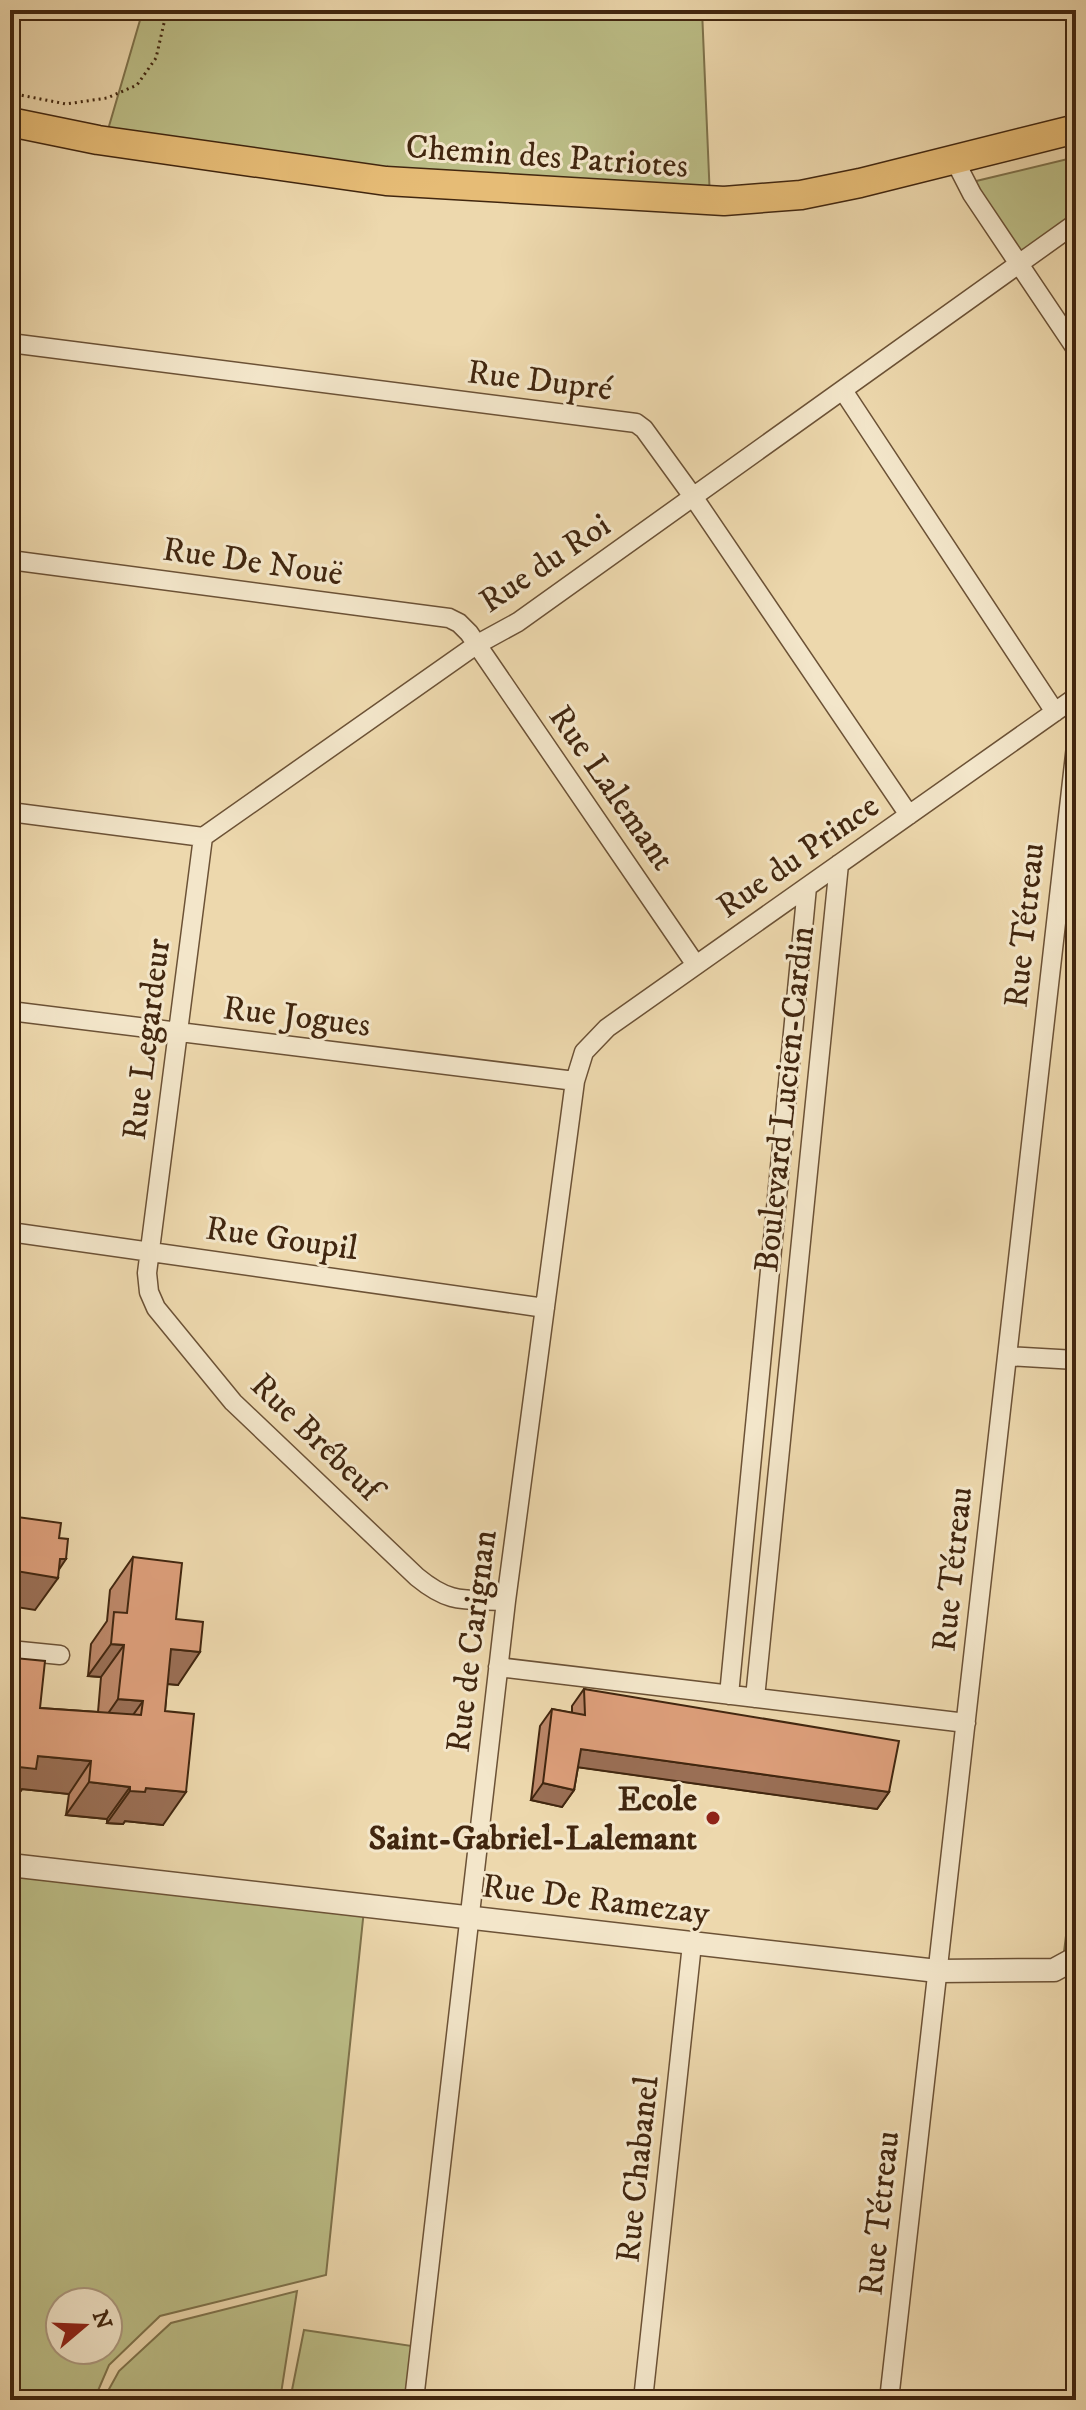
<svg xmlns="http://www.w3.org/2000/svg" width="1086" height="2410" font-family="'IM FELL DW Pica',serif">
<style>
.green{fill:#bcbe87;stroke:#7e724b;stroke-width:2;fill-rule:evenodd}
.lines{fill:none;stroke-linecap:round;stroke-linejoin:round}
.minor-casing{stroke:#6c5236;stroke-width:21}
.tertiary-casing{stroke:#6c5236;stroke-width:25}
.primary-casing{stroke:#41260f;stroke-width:31}
.path{stroke:#41260f;stroke-width:3;stroke-dasharray:2 4;stroke-linecap:butt}
.minor{stroke:#f3e6ca;stroke-width:18}
.tertiary{stroke:#f3e6ca;stroke-width:22}
.primary{stroke:#e6bc76;stroke-width:28}
.wall{fill:#bd8869;stroke:#41260f;stroke-width:2}
.shaded-wall{fill:#9a6f55;stroke:#41260f;stroke-width:2}
.building{fill:#dc9e7a;stroke:#41260f;stroke-width:2}
.poi-dot{fill:#8f2418;stroke:#f3e6ca;stroke-width:3}
.labels{text-anchor:middle;stroke-width:6;stroke-linejoin:round;paint-order:stroke}
.street-label{font-size:34px;fill:#41260f;stroke:#f3e6ca}
.poi-label{font-size:34px;font-weight:bold;fill:#41260f;stroke:#f3e6ca;text-anchor:end}
</style>
<rect width="100%" height="100%" fill="#edd8ad"/>
<filter id="stains"><feTurbulence type="fractalNoise" baseFrequency=".0025" numOctaves="4"/><feColorMatrix values="0 0 0 0 .2 0 0 0 0 .09 0 0 0 0 .02 0 0 0 .5 -.17"/></filter>
<radialGradient id="worn" r=".72"><stop offset=".6" stop-color="#630" stop-opacity="0"/><stop offset="1" stop-color="#630" stop-opacity=".3"/></radialGradient>
<path class="green" d="M143,10H702L710,199L386,181L107,133Z
M1076,157V218L1019,258L968,183Z
M1076,1855V1946L1064,1952Z
M10,1861L365,1900L326,2275L160,2316L109,2365L94,2400H10ZM60,2302H108V2350H60Z
M297,2291L280,2400H103L119,2371L171,2323Z
M304,2330L412,2346L407,2400H290Z"/>
<g class="lines">
<defs>
<path id="minor" d="M955,161L972,194L1076,349
M10,343L636,423L644,429L694,498L909,815
M844,392L1055,712
M10,560L449,618L459,623L469,633L696,965
M10,812L203,837L476,645L518,622L1076,223
M203,837L147,1273L149,1292L156,1308L233,1402L417,1577C451,1605 465,1599 506,1601
M10,1011L575,1081
M10,1232L545,1308
M1007,1356L1076,1360
M10,1650L60,1655
M498,1667L966,1723
M729,1695L807,887
M755,1698L839,864
M414,2400L506,1601L575,1081L584,1052L607,1028L1076,697
M643,2400L692,1944
M889,2400L1076,746"/>
<path id="tertiary" d="M10,1865L937,1971L1054,1970L1076,1958"/>
<path id="primary" d="M10,122L98,140L386,181L724,201L801,195L860,183L1076,129"/>
</defs>
<use href="#minor" class="minor-casing"/>
<use href="#tertiary" class="tertiary-casing"/>
<use href="#primary" class="primary-casing"/>
<path class="path" d="M10,93L66,104L107,98L137,85L156,58L167,10"/>
<use href="#minor" class="minor"/>
<use href="#tertiary" class="tertiary"/>
<use href="#primary" class="primary"/>
</g>
<path class="wall" d="M133,1557L176,1619L178,1685L167,1684L165,1711L163,1825L125,1821L123,1824L107,1823V1819L66,1815L69,1794L22,1789L14,1801H10V1665L15,1658L40,1708L98,1712L101,1677L88,1676L91,1644L107,1621L110,1590Z
M584,1689L889,1792L877,1809L578,1767L574,1790L562,1807L531,1800L540,1726L552,1709L572,1713V1706Z"/>
<path class="shaded-wall" d="M60,1559H66L54,1577L58,1578L35,1610L10,1606V1570Z
M111,1644L124,1645L101,1677L88,1676Z
M171,1649L200,1652L178,1685L148,1682Z
M118,1699L143,1701L120,1733L96,1731Z
M581,1749L889,1792L877,1809L569,1766Z
M38,1756L91,1761L69,1794L22,1789L14,1801H10V1766Z
M89,1782L130,1787L107,1819L66,1815Z
M543,1783L574,1790L562,1807L531,1800Z
M146,1788L186,1792L163,1825L125,1821L123,1824L107,1823L130,1791Z"/>
<path class="building" d="M10,1516L61,1523L59,1538L68,1539L66,1559H60L58,1578L10,1570Z
M133,1557L182,1563L176,1619L203,1622L200,1652L171,1649L165,1711L194,1714L186,1792L146,1788L145,1792L130,1791V1787L89,1782L91,1761L38,1756L36,1769L10,1766V1701L15,1658L45,1661L40,1708L141,1715L143,1701L118,1699L124,1645L111,1644L114,1612L127,1613Z
M584,1689L899,1741L889,1792L581,1749L574,1790L543,1783L552,1709L585,1715Z"/>
<circle class="poi-dot" cx="713" cy="1818" r="8"/>
<g class="labels">
<g class="street-label">
<text transform="translate(547 155) rotate(4)" y="12">Chemin des Patriotes</text>
<text transform="translate(540 379) rotate(7)" y="12">Rue Dupré</text>
<text transform="translate(253 560) rotate(8)" y="12">Rue De Nouë</text>
<text transform="translate(544 562) rotate(-34)" y="12">Rue du Roi</text>
<text transform="translate(613 787) rotate(55)" y="12">Rue Lalemant</text>
<text transform="translate(797 855) rotate(-35)" y="12">Rue du Prince</text>
<text transform="translate(1023 925) rotate(-84)" y="12">Rue Tétreau</text>
<text transform="translate(297 1015) rotate(7)" y="12">Rue Jogues</text>
<text transform="translate(145 1039) rotate(-83)" y="12">Rue Legardeur</text>
<text transform="translate(783 1099) rotate(-84)" y="12">Boulevard Lucien-Cardin</text>
<text transform="translate(282 1237) rotate(8)" y="12">Rue Goupil</text>
<text transform="translate(317 1436) rotate(44)" y="12">Rue Brébeuf</text>
<text transform="translate(951 1569) rotate(-84)" y="12">Rue Tétreau</text>
<text transform="translate(470 1641) rotate(-83)" y="12">Rue de Carignan</text>
<text transform="translate(596 1898) rotate(7)" y="12">Rue De Ramezay</text>
<text transform="translate(636 2169) rotate(-84)" y="12">Rue Chabanel</text>
<text transform="translate(878 2213) rotate(-84)" y="12">Rue Tétreau</text>
</g>
<g class="poi-label">
<text x="697" y="1810">Ecole<tspan x="697" dy="39">Saint-Gabriel-Lalemant</tspan></text>
</g>
</g>
<rect width="1086" height="2410" fill="none" stroke="#edd8ad" stroke-width="40"/>
<rect x="12" y="12" width="1062" height="2386" fill="none" stroke="#41260f" stroke-width="4"/>
<rect x="20" y="20" width="1046" height="2370" fill="none" stroke="#41260f" stroke-width="2"/>
<g transform="translate(84 2326) rotate(71)"><circle r="38" fill="#f3e6ca" stroke="#ac997f" stroke-width="2"/>
<path d="M0-6L14 30L0 20L-14 30Z" fill="#8f2418"/>
<text y="-12" font-size="22" font-weight="bold" text-anchor="middle" fill="#41260f">N</text>
</g>
<rect width="100%" height="100%" filter="url(#stains)"/>
<rect width="100%" height="100%" fill="url(#worn)"/>
</svg>
